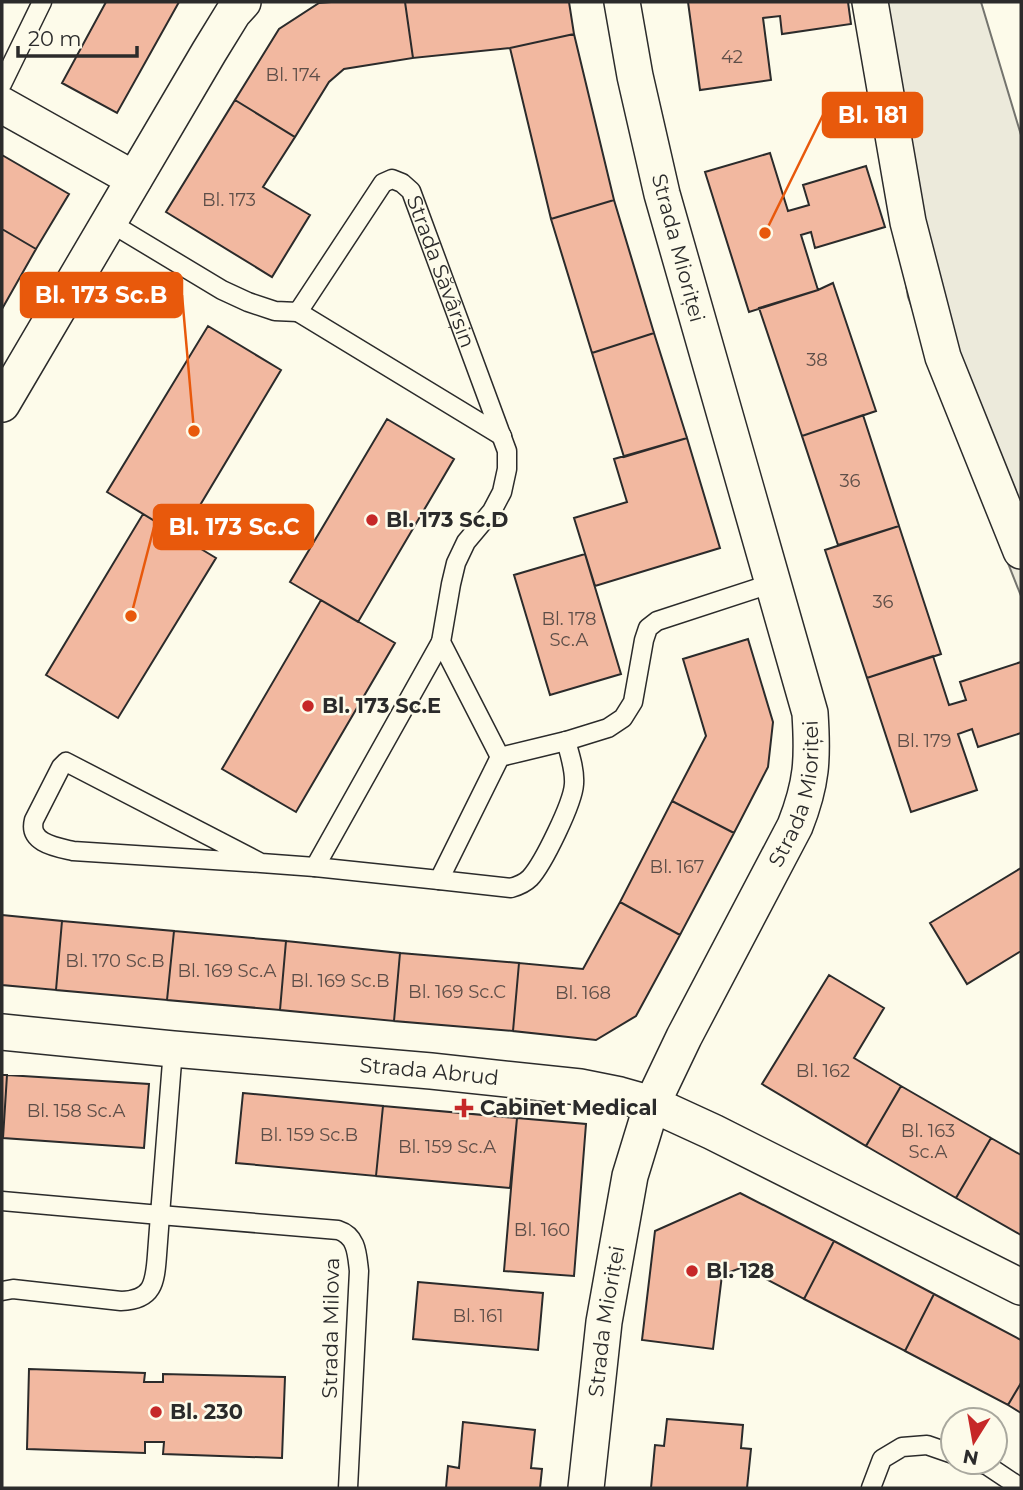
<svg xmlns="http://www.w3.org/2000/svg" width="1023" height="1490" font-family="Montserrat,sans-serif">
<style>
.parking{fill:#eceadb;stroke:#74746e;stroke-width:2}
.building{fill:#f2b8a0;stroke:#2b2b2b;stroke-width:2}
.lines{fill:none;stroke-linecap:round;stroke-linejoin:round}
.lane-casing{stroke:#2b2b2b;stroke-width:21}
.street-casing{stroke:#2b2b2b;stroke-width:38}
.lane{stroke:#fdfbea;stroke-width:18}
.street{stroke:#fdfbea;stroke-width:35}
.poi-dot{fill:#c62828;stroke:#fdfbea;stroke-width:2.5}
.labels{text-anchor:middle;stroke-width:5;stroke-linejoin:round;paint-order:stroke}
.number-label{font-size:18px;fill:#5d4e48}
.street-label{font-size:21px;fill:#2b2b2b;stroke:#fdfbea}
.poi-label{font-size:21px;font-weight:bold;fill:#2b2b2b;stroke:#fdfbea;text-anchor:start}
.leader{fill:none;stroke:#e8590c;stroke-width:2.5}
.callout-dot{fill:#e8590c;stroke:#fdfbea;stroke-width:2.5}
.callout{fill:#e8590c;stroke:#e8590c;stroke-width:2.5}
.callout-label{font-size:23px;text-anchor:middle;font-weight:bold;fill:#fff}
</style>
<rect width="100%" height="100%" fill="#fdfbea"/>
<path class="parking" d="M863,2H981L1021,135V596L987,510L908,297L888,174Z"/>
<path class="building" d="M106,2H179L117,113L62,83Z
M331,2H405L413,58L344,69L329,82L295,137L235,100L279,29L319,3Z
M405,2H569L574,34L510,48L413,58Z
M688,2H848L851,24L782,34L780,16L763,18L771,80L700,90Z
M574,34L614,200L551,219L510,48Z
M235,100L295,137L263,187L310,215L272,277L166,212Z
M770,153L788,211L809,205L803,185L866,166L885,227L815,248L811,232L801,235L818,290L749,312L705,172Z
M2,155L69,194L36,249L2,229Z
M614,200L654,333L592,353L551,219Z
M2,229L36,249L2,309Z
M833,283L876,411L802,436L759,308L818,290Z
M208,326L281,370L181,537L107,492Z
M654,333L687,438L624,457L592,353Z
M863,415L899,526L838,545L802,436Z
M387,419L454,459L358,622L290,582Z
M687,438L720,548L595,586L574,518L627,502L614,459Z
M143,514L216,558L118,718L46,675Z
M899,526L941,654L867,678L825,550Z
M585,554L621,674L550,695L514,575Z
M321,600L395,643L296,812L222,769Z
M748,639L773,722L768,767L734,833L672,801L706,736L683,659Z
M933,656L949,705L966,700L960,682L1021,662V733L978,747L972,729L958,734L977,790L911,812L867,678Z
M672,801L734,833L680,935L620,902Z
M1021,868V951L967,984L930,923Z
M620,902L680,935L636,1016L596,1040L513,1031L519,963L583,969Z
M2,915L62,921L56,990L2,985Z
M62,921L174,931L167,1000L56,990Z
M174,931L286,941L280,1010L167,1000Z
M286,941L400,953L394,1021L280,1010Z
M400,953L519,963L513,1031L394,1021Z
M829,975L884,1008L854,1058L901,1086L866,1146L762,1084Z
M2,1075H7L3,1138H2Z
M7,1075L149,1084L144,1148L3,1138Z
M901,1086L991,1138L956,1198L866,1146Z
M243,1093L383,1106L376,1176L236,1163Z
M383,1106L517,1118L510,1188L376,1176Z
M517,1118L586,1124L574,1276L504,1271Z
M991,1138L1021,1155V1235L956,1198Z
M740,1193L834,1241L804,1299L743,1267L722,1275L713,1349L642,1340L655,1231Z
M834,1241L934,1294L905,1351L804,1299Z
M418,1282L543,1293L538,1350L413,1339Z
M934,1294L1021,1340V1383L1008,1405L905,1351Z
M29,1369L145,1373L144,1382H163V1374L285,1377L282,1458L163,1454L164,1442H145V1453L27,1449Z
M1021,1383V1413L1008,1405Z
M667,1419L743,1425L741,1448L751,1449L747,1488H651L655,1445L664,1446Z
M463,1422L535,1430L531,1468L542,1469L540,1488H446L448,1466L459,1468Z"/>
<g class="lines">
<defs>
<g id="lane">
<path d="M2,84L42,2"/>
<path id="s1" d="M109,222L222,290L248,302L275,311L298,312L383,183L392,179L402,183L411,191L507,451V469L502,492L492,511L466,542L456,563L451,584L441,642L500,757"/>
<path d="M298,312L502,436"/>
<path d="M261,863L73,851C56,847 28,843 34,820L61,767L66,762L261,863L315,867L439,880L500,757L566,741L608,728L623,718L633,702L644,640L648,628L657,621L773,583"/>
<path d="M315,867L441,642"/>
<path d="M439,880L511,888C518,886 525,883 530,878C543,864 573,803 574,784C575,770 570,755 566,741"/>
<path d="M2,1201L160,1215L173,1049"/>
<path d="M2,1291L13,1289L121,1301C153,1300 155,1283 157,1255C158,1242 159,1229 160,1215L338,1230C357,1236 357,1254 359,1271L348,1488"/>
<path d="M977,1462L988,1466L1021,1488"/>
<path d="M871,1488L882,1459L902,1447L927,1445L953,1454"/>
</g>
<g id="street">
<path d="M870,2L908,222L943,357L1021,551"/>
<path d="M2,105L134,179"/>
<path d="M2,404L209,52L233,13L243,2"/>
<path id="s2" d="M2,1032L173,1049L431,1071L580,1087L620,1095L652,1104L713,1132L1021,1287"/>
<path id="s3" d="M586,1488L604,1322L630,1176L652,1104L684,1037L795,826C812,783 813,759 810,713L662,194L635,76L622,2"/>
</g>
</defs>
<use href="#lane" class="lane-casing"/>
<use href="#street" class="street-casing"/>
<use href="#lane" class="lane"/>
<use href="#street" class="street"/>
</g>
<g class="poi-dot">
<circle cx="372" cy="520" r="7"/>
<circle cx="308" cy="706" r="7"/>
<path d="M460.5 1097.5h7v7h7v7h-7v7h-7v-7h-7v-7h7z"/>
<circle cx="692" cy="1271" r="7"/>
<circle cx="156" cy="1412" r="7"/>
</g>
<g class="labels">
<g class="number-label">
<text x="732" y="63">42</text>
<text x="293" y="81">Bl. 174</text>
<text x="229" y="206">Bl. 173</text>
<text x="817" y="366">38</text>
<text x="850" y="487">36</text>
<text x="883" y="608">36</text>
<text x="569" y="625">Bl. 178<tspan x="569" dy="21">Sc.A</tspan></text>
<text x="924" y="747">Bl. 179</text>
<text x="677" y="873">Bl. 167</text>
<text x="115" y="967">Bl. 170 Sc.B</text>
<text x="227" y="977">Bl. 169 Sc.A</text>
<text x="340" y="987">Bl. 169 Sc.B</text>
<text x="457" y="998">Bl. 169 Sc.C</text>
<text x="583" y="999">Bl. 168</text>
<text x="823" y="1077">Bl. 162</text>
<text x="76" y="1117">Bl. 158 Sc.A</text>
<text x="928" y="1137">Bl. 163<tspan x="928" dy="21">Sc.A</tspan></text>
<text x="309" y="1141">Bl. 159 Sc.B</text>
<text x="447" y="1153">Bl. 159 Sc.A</text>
<text x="542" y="1236">Bl. 160</text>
<text x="478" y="1322">Bl. 161</text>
</g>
<g class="street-label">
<text transform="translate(678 248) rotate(75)" y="7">Strada Mioriței</text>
<text dy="7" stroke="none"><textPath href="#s1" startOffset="485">Strada Săvârșin</textPath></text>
<text dy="7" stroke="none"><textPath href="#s3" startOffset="735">Strada Mioriței</textPath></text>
<text dy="7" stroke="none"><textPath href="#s2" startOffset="429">Strada Abrud</textPath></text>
<text dy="7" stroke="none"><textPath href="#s3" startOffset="168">Strada Mioriței</textPath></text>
<text transform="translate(331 1328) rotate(-89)" y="7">Strada Milova</text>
</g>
<g class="poi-label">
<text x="386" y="527">Bl. 173 Sc.D</text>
<text x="322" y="713">Bl. 173 Sc.E</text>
<text x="480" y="1115">Cabinet Medical</text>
<text x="706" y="1278">Bl. 128</text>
<text x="170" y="1419">Bl. 230</text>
</g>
</g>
<path class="leader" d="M765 233L823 115M194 431L182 295M131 616L154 527"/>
<g class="callout-dot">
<circle cx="765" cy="233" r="7"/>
<circle cx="194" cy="431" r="7"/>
<circle cx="131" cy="616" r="7"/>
</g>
<g class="callout">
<rect x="823" y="93" width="99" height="44" rx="7"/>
<rect x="21" y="273" width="161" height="44" rx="7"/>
<rect x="154" y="505" width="159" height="44" rx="7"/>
</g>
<g class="callout-label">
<text x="873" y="123">Bl. 181</text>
<text x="101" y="303">Bl. 173 Sc.B</text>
<text x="234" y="535">Bl. 173 Sc.C</text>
</g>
<rect width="1023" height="1490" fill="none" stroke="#2b2b2b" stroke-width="7"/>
<g transform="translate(974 1441) rotate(191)"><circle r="33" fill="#fdfbea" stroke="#a9a89e" stroke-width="2"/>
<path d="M0-5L12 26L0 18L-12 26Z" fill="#c62828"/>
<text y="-10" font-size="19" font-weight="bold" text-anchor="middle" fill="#2b2b2b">N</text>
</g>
<path d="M18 46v10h119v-10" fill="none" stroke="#2b2b2b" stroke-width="3.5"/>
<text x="28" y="46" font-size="21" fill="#2b2b2b" stroke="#fdfbea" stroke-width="5" paint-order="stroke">20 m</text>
</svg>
